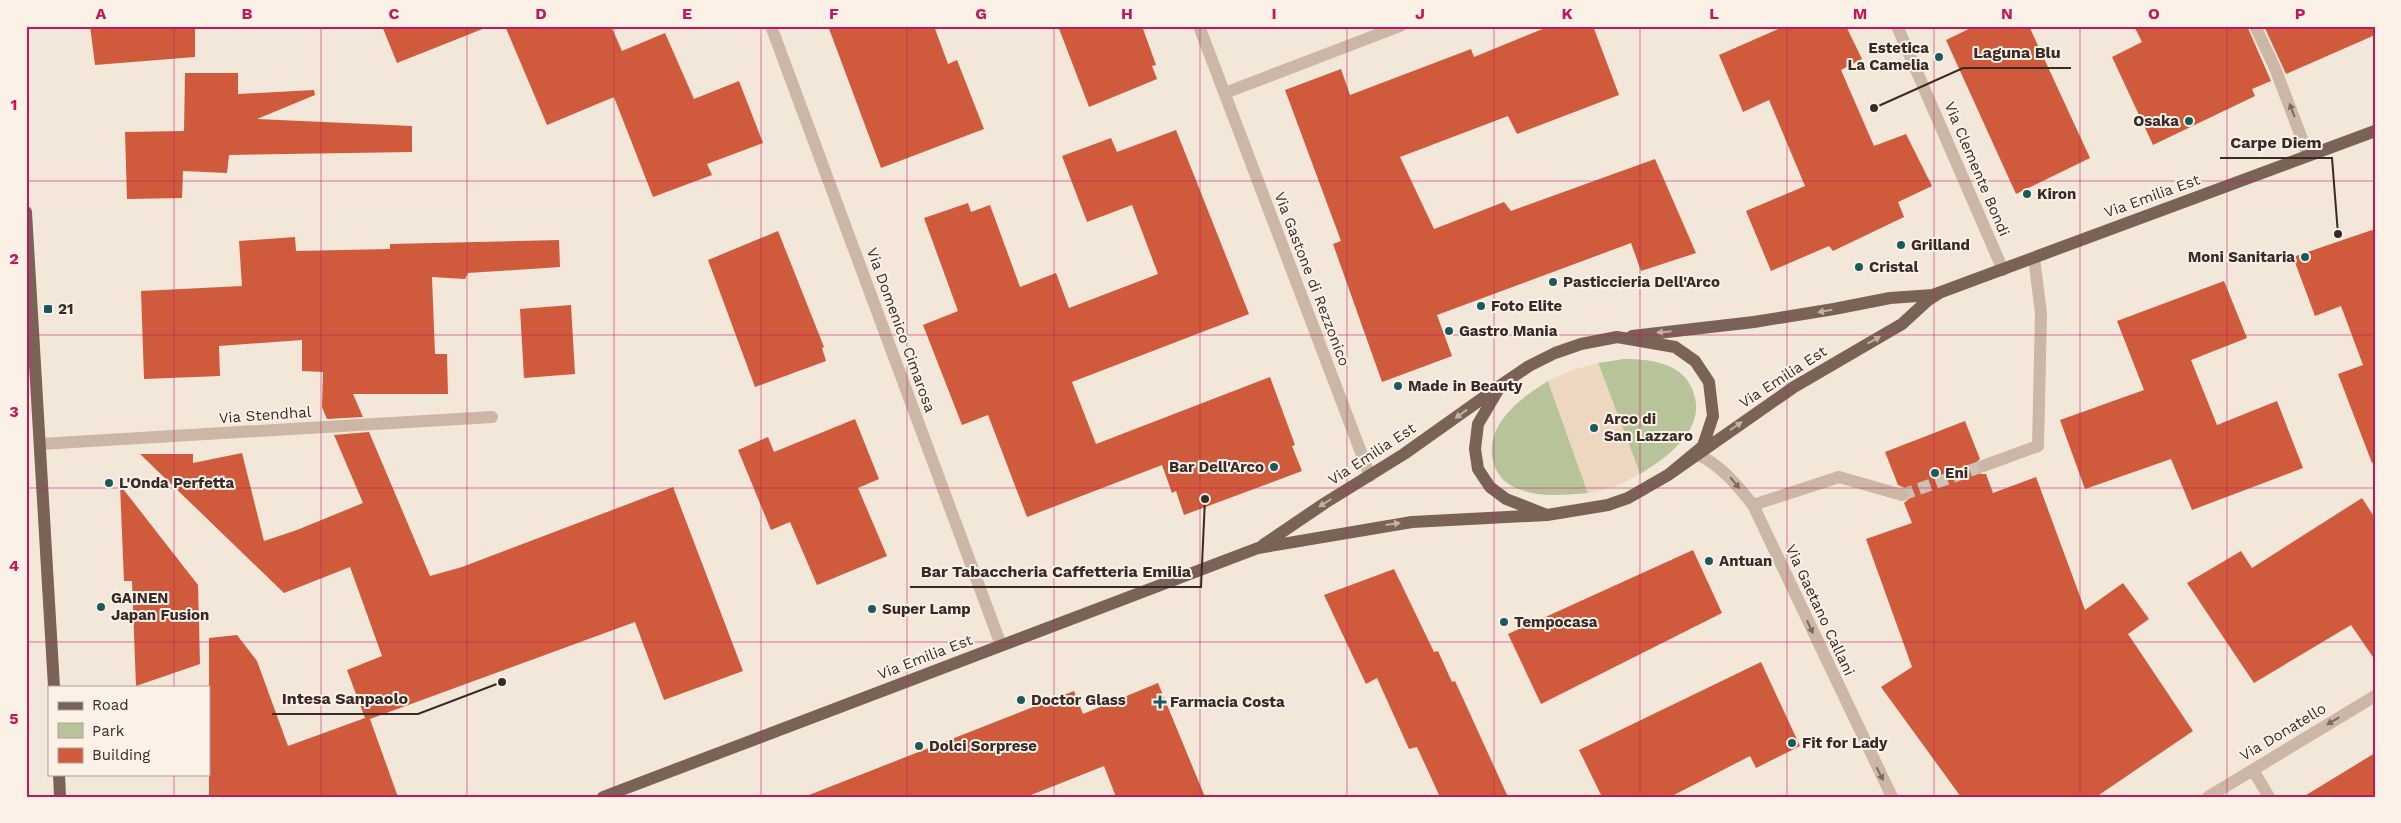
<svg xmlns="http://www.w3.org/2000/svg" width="2401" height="823" font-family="'Work Sans',sans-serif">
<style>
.green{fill:#b7c499}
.plaza{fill:#edd7c0}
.building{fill:#cf5b3c}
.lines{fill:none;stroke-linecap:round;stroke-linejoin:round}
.minor-tunnel{stroke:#cec1b6;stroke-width:12;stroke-dasharray:12 6;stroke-linecap:butt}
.minor{stroke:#ccb6a5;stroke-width:12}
.major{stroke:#7b6257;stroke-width:12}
.oneway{fill:#7b6a60}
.oneway2{fill:#c1b1a6}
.grid{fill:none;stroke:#c2185b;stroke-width:1;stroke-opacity:0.55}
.poi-dot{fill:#195a5c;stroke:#fbf1e7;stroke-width:2}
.labels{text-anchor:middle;stroke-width:4;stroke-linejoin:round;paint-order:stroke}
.poi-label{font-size:15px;font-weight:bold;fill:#382b27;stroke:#fbf1e7;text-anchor:start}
.street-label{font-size:15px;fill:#382b27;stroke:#fbf1e7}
.leader{fill:none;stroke:#382b27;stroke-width:2}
.callout-dot{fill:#382b27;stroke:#fbf1e7;stroke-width:2}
.callout-label{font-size:16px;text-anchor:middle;font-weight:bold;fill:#382b27;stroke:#fbf1e7;stroke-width:4;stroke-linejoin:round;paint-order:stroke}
.neatline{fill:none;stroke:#c2185b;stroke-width:2}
.grid-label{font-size:16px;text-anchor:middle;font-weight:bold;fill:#c2185b}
</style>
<rect width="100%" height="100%" fill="#f3e7da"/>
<path class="green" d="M1624,359C1654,359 1688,364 1695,398C1698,409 1695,421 1689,431C1677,450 1658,463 1640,474L1598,363Z
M1548,381L1588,493C1565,495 1539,498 1516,488C1506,484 1497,475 1494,464C1482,427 1520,398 1548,381Z"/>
<path class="plaza" d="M1598,363L1640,474L1615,487L1588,493L1548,381L1572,370Z"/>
<path class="building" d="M90,26H195V57L95,65Z
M382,26H485V28L397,63Z
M505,26H611L622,51L665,33L694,99L739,81L763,143L707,164L712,175L653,197L614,97L547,125Z
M828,26H934L948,64L957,60L984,129L881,168Z
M1058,26H1142L1156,65L1152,66L1157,79L1089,107Z
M1550,26H1593L1619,95L1517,134L1508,116L1400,157L1434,229L1504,202L1511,211L1655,159L1696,253L1641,271L1631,243L1437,315L1452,356L1382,382L1333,244L1341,241L1285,90L1341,69L1350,95L1471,49L1474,57Z
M1785,26H1846L1862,59L1841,70L1874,146L1906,134L1932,186L1898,202L1904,217L1833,251L1829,246L1771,271L1746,211L1805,186L1769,100L1743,112L1719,55Z
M1975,26H2029L2090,158L2016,194L1946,40Z
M2134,26H2247L2271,81L2252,89L2255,96L2153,145L2112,57L2142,42Z
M2264,26H2375V35L2286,74Z
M185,73H238V94L314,90L315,95L257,119L412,126V152L229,155L227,173L183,171L182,198L127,199L125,132L184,131Z
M1176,130L1249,314L1072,382L1096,444L1270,377L1295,445L1292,446L1302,471L1184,515L1176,491L1172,493L1162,465L1027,517L988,415L962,425L923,325L958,311L924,218L968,203L971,212L990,205L1020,287L1056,273L1069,308L1158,274L1132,205L1087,222L1062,156L1111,138L1117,152Z
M2375,229V462L2372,463L2338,374L2363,365L2341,306L2315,316L2293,257Z
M778,231L824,347L822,348L826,361L755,387L708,260Z
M295,237L296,251L390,249V244L559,240L560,267L468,273L465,279L432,277L435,354H447L448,394H353L363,417L327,419L322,407L323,372L302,371V340L219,346L220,376L144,379L141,291L242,286L239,241Z
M2224,281L2247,338L2191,360L2217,425L2277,401L2303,468L2192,510L2171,459L2085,489L2060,420L2144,390L2117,321Z
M571,305L575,374L524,378L520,309Z
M855,419L879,479L858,488L887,556L817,585L790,522L771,530L738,450L768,437L774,452Z
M1965,421L1980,459L1975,464L1976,469L1981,474H1986L1993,493L2036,477L2085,610L2123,583L2149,619L2128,634L2193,731L2096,797H1961L1881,687L1912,667L1866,539L1912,523L1904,503L1910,498V493L1907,489L1898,485L1885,452Z
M369,432L430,576L462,567L673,487L743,671L664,700L635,622L370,719L398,797H209V638L237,635L257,661L288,746L365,718L347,670L382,656L350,567L284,593L140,454H193V463L242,453L264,541L297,530L363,503L334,435Z
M120,485L198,585L200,664L136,686L132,581H124Z
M2362,498L2375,518V660L2351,625L2254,683L2187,583L2241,551L2252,568Z
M1693,550L1722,613L1541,704L1508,634Z
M1394,569L1434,652L1438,651L1452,682L1455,681L1508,797H1440L1417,747L1409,749L1377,678L1366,684L1324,595Z
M1761,662L1800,746L1756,768L1750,756L1670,797H1602L1579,750Z
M1158,683L1205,797H1116L1104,766L1026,797H809V795L1074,691L1083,714Z
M2375,753V797H2303Z"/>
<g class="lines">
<path class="minor-tunnel" d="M1902,495L1983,466"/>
<path class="minor" d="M771,26L1001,645
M1199,26L1370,476
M1897,26L2003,270
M2255,26L2275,68L2308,155
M1225,93L1400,26
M40,444L492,417
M1697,454C1722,466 1737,485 1753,505L1892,797
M1983,466L2038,446L2041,313L2034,258
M1753,505L1839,477L1902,495
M2253,770L2269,797
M2208,797L2375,696"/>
<path class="major" d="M26,212L54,687
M1632,336L1754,322L1834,309L1890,298L1933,295L2375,131
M1668,475L1703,446L1713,416L1709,382L1695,361L1675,347L1617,337L1581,344L1555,353L1529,366L1501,385L1478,424L1475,449L1478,469L1490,487L1506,499L1547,515L1608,505L1628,498L1668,475L1794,387L1902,324L1927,301L1941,292
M1263,545L1325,503L1404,454L1497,388
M59,774L60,797
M603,797L1258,548L1412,522L1547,515"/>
</g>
<defs><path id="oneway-solid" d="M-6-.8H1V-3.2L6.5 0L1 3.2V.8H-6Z" transform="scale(1.25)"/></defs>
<g class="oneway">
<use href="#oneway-solid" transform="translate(2292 110) rotate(-111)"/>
<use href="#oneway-solid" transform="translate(1735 483) rotate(50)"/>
<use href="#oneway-solid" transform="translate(1810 627) rotate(65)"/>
<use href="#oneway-solid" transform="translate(2333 721) rotate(149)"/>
<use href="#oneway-solid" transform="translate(1880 774) rotate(63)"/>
</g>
<g class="oneway2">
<use href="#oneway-solid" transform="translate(1825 311) rotate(170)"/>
<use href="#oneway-solid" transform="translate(1664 332) rotate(174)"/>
<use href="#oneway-solid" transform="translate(1874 340) rotate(-29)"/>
<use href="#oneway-solid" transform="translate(1461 414) rotate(144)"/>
<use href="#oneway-solid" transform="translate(1736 426) rotate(-35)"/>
<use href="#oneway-solid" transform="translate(1325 503) rotate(148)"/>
<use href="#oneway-solid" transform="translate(1393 524) rotate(-8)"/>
</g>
<path class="grid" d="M174,26V687M321,26V797M467,26V797M614,26V797M761,26V797M907,26V797M1054,26V797M1200,26V797M1347,26V797M1494,26V797M1640,26V797M1787,26V797M1934,26V797M2080,26V797M2227,26V797M26,181H2375M26,335H2375M26,488H2375M26,642H2375M174,774V797"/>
<g class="poi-dot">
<circle cx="1939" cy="57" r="5"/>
<circle cx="2189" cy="121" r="5"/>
<circle cx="2027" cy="194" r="5"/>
<circle cx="1901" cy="245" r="5"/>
<circle cx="2305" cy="257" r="5"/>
<circle cx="1859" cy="267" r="5"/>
<circle cx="1553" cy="282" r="5"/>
<circle cx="1481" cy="306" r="5"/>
<rect x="43" y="304" width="10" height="10" rx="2.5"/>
<circle cx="1449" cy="331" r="5"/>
<circle cx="1398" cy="386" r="5"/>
<circle cx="1594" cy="428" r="5"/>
<circle cx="1274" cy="467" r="5"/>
<circle cx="1935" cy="473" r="5"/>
<circle cx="109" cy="483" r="5"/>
<circle cx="1709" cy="561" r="5"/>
<circle cx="101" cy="607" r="5"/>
<circle cx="872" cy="609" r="5"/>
<circle cx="1504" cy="622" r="5"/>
<circle cx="1021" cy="700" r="5"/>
<path d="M1157.5 694.5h5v5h5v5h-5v5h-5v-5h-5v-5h5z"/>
<circle cx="1792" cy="743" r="5"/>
<circle cx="919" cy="746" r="5"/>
</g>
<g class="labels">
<g class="poi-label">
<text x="1929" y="53" text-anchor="end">Estetica<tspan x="1929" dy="17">La Camelia</tspan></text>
<text x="2179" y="126" text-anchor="end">Osaka</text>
<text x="2037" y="199">Kiron</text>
<text x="1911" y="250">Grilland</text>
<text x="2295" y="262" text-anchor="end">Moni Sanitaria</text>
<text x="1869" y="272">Cristal</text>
<text x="1563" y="287">Pasticcieria Dell'Arco</text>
<text x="1491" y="311">Foto Elite</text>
<text x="58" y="314">21</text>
<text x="1459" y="336">Gastro Mania</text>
<text x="1408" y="391">Made in Beauty</text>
<text x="1604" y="424">Arco di<tspan x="1604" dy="17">San Lazzaro</tspan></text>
<text x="1264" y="472" text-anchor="end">Bar Dell'Arco</text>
<text x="1945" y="478">Eni</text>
<text x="119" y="488">L'Onda Perfetta</text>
<text x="1719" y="566">Antuan</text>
<text x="111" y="603">GAINEN<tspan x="111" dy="17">Japan Fusion</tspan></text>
<text x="882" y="614">Super Lamp</text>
<text x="1514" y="627">Tempocasa</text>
<text x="1031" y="705">Doctor Glass</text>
<text x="1170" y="707">Farmacia Costa</text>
<text x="1802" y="748">Fit for Lady</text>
<text x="929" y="751">Dolci Sorprese</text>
</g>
<g class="street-label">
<text transform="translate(1977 169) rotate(67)" y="5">Via Clemente Bondi</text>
<text transform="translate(2152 196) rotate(-20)" y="5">Via Emilia Est</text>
<text transform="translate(1312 279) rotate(69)" y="5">Via Gastone di Rezzonico</text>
<text transform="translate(901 330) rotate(70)" y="5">Via Domenico Cimarosa</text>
<text transform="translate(1783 377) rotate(-33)" y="5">Via Emilia Est</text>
<text transform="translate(265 415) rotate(-4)" y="5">Via Stendhal</text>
<text transform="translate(1372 454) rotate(-33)" y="5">Via Emilia Est</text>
<text transform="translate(1820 610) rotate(65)" y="5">Via Gaetano Callani</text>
<text transform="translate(925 657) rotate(-21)" y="5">Via Emilia Est</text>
<text transform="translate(2283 732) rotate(-31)" y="5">Via Donatello</text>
</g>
</g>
<path class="leader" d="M1874 108L1963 68H2071M2338 234L2332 158H2220M1205 499L1201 587H910M502 682L418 714H272"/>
<g class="callout-dot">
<circle cx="1874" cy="108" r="5"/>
<circle cx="2338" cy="234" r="5"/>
<circle cx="1205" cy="499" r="5"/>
<circle cx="502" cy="682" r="5"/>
</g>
<g class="callout-label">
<text x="2017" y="58">Laguna Blu</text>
<text x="2276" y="148">Carpe Diem</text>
<text x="1056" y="577">Bar Tabaccheria Caffetteria Emilia</text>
<text x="345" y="704">Intesa Sanpaolo</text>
</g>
<rect width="2401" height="823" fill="none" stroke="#fbf1e7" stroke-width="55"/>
<rect x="48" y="686" width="162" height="90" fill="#fbf1e7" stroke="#ada29a"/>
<rect x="58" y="702" width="25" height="8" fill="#7b6257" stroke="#ada29a"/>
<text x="92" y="710" font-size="15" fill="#382b27">Road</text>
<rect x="58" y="723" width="25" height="15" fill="#b7c499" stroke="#ada29a"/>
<text x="92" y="736" font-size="15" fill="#382b27">Park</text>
<rect x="58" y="748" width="25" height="15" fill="#cf5b3c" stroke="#ada29a"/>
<text x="92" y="760" font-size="15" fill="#382b27">Building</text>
<rect x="28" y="28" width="2346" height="768" class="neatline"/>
<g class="grid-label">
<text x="101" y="19">A</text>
<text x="247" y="19">B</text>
<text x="394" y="19">C</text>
<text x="541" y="19">D</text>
<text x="687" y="19">E</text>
<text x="834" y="19">F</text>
<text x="981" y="19">G</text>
<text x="1127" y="19">H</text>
<text x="1274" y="19">I</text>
<text x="1420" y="19">J</text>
<text x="1567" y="19">K</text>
<text x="1714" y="19">L</text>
<text x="1860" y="19">M</text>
<text x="2007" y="19">N</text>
<text x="2154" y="19">O</text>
<text x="2300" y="19">P</text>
<text x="14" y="110">1</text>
<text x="14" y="264">2</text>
<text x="14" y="417">3</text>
<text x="14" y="571">4</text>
<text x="14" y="724">5</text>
</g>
</svg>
